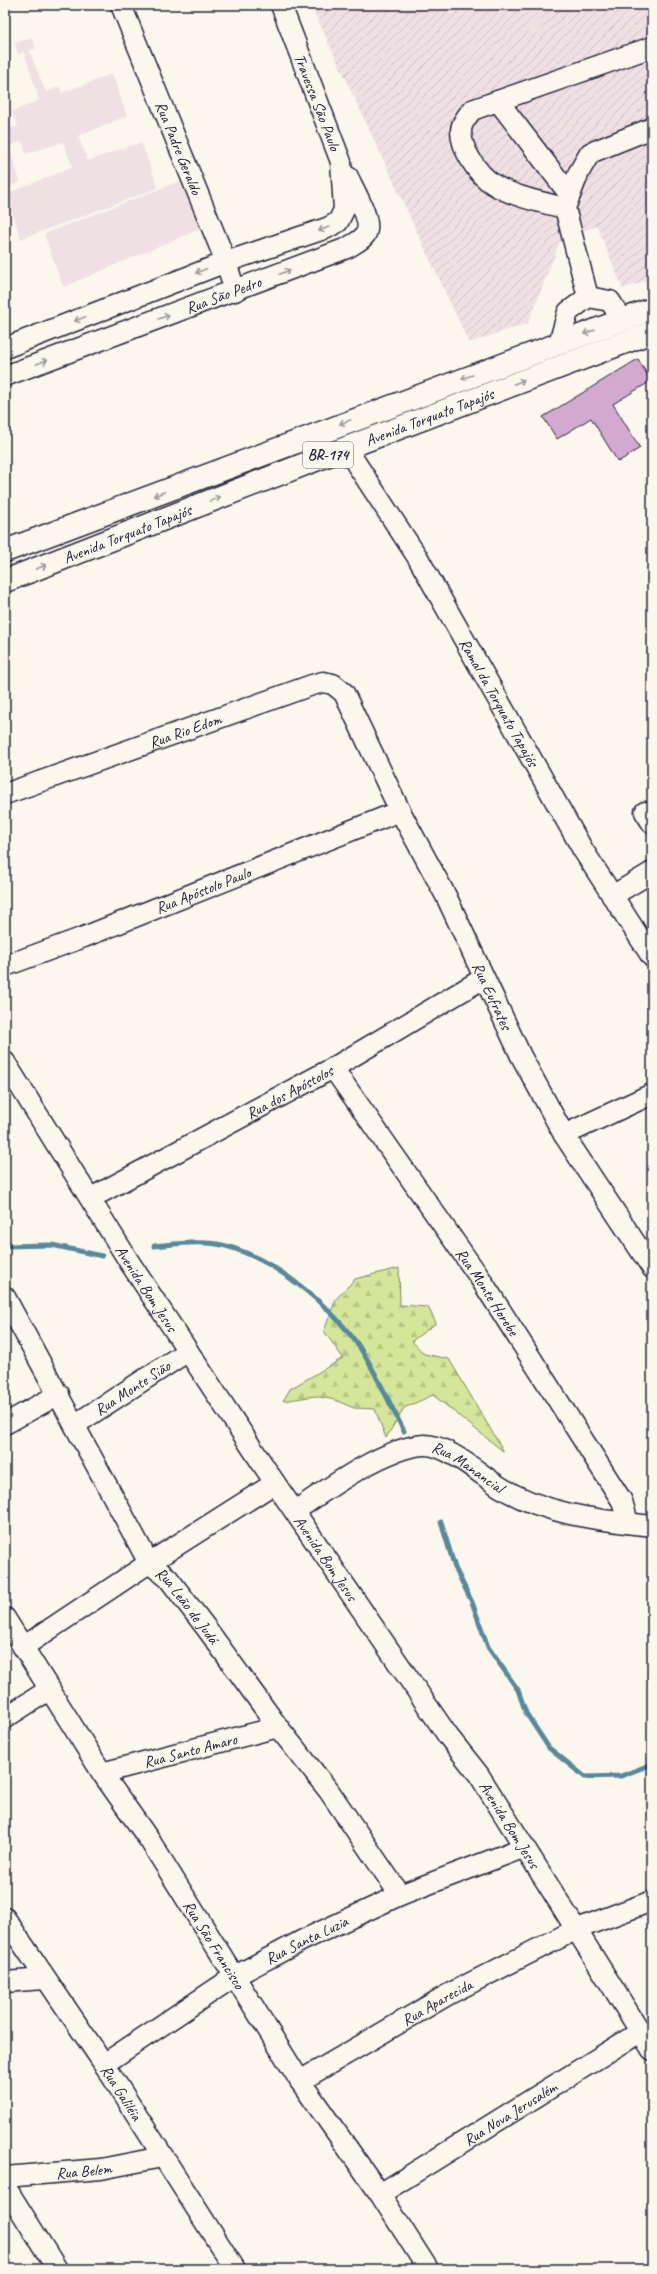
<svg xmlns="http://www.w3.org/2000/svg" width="657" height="2274" font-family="Caveat,sans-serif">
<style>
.built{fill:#efe0e4}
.industrial{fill:url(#industrial-furrows)}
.forest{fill:url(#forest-firs);stroke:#7b846a}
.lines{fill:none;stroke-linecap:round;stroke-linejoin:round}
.stream{stroke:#59889c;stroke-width:5}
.building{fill:#d2a9d0;stroke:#22223b}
.minor-casing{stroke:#22223b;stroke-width:23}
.highway-casing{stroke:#22223b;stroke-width:25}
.minor{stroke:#fbf7ec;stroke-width:20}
.highway{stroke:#fbf7ec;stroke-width:22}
.oneway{stroke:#99979c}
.labels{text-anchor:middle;stroke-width:3;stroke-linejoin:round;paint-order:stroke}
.shield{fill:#fbf7ec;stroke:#636270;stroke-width:1}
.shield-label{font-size:15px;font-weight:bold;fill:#22223b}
.street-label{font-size:16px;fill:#22223b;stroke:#fbf7ec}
</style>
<defs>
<pattern id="industrial-furrows" width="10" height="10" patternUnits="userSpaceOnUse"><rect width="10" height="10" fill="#efe0e4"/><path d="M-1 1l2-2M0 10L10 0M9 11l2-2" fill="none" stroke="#cdc0c4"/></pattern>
<pattern id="forest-firs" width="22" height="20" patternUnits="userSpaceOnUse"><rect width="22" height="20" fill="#d4e699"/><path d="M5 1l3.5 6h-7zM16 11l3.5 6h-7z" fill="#b6c585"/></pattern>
</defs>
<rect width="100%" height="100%" fill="#fbf7ec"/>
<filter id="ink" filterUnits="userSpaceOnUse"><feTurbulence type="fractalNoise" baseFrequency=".025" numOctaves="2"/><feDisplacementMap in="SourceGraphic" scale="8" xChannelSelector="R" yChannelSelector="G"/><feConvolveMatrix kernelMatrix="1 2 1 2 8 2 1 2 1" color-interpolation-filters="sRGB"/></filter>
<g filter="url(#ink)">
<path class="built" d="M32,38L36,49L29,50L46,93L59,86L62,93L112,74L127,116L78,136L88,161L141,142L158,188L21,239L6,194L73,167L63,142L26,154L22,141L9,146L20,182L5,188V131L18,126L12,112L39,100L24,52L18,54L15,43Z
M180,181L200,229L63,287L44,234Z"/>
<path class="industrial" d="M311,5H652V278L623,289L597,226L561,239L528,323L469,343Z"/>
<path class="forest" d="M399,1268L400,1305L428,1307L436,1323L412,1341L424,1354L449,1359L504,1452L433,1395L404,1408L386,1438L375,1409L354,1408L335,1400L315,1396L283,1401L290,1389L343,1358L324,1331L336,1299L355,1279Z"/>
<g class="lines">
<path class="stream" d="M5,1246L52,1245L102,1256
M154,1246C177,1244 204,1240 226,1246C278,1260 342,1314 368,1361C381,1384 392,1408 404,1431
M441,1522L455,1568L472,1602L488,1647L518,1690L526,1713L549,1748L585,1777L621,1776L652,1764"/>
</g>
<path class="building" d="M638,359L651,381L613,404L640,448L618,462L591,418L557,439L543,417Z"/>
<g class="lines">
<defs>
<g id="minor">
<path id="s1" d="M121,5L226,262L235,291"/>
<path d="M498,101L570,195"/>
<path d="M565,208C544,203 511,196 493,184C478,175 461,149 461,131C461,123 468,115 472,110L652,47"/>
<path d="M588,297L565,208L579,172L590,153L652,128"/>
<path d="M559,343L568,312L588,297L610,301L622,320"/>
<path d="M5,348L226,262L327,228L338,222L344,210L341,162L281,5"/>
<path id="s2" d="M5,376L347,248C353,244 361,241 365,235C374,223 354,190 348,177"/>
<path id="s3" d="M346,448L418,558L583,850L652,957"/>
<path id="s4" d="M5,794L312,685L323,682L333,684L344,693L400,811L446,896L521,1056L564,1135L652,1268"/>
<path d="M645,812L652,823"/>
<path d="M612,896L652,872"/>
<path id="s5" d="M5,966L84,937L400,811"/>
<path id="s6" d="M5,1062L130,1263L275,1483L448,1736L479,1775L652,2050"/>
<path id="s7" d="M333,1068L480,1278L622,1501L628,1523"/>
<path d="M564,1135L652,1094"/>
<path id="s8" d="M91,1198L333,1068L484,978"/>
<path id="s9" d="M5,1297L149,1563L168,1578L207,1629L278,1727L329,1791L400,1895"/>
<path d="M5,1424L59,1394"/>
<path id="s10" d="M76,1424L188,1351"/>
<path id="s11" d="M295,1511C327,1489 385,1447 424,1445C447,1444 481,1475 500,1487C546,1515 600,1520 652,1526"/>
<path id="s12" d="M5,1618L102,1773L150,1841L300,2081L380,2194L428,2269"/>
<path d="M23,1647L149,1563L275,1483"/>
<path d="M5,1718L50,1689"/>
<path id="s13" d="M102,1773L278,1727"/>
<path id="s14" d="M5,1918L104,2064L235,2269"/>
<path d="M5,1982L44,1979"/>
<path id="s15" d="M104,2064L235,1976L303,1940L400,1895L525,1847"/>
<path id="s16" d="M300,2081L449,1994L577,1929L652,1901"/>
<path id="s17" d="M5,2177L101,2169L162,2157"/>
<path d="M5,2186L57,2269"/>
<path id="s18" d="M380,2194L640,2032"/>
</g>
<g id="highway">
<path d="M5,551L652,309"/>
<path id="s19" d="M5,581L346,448L652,332"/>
</g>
</defs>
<use href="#minor" class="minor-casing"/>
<use href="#highway" class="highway-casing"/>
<use href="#minor" class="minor"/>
<use href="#highway" class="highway"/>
</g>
<defs><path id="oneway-shaft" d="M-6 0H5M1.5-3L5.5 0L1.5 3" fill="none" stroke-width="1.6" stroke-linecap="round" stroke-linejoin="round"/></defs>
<g class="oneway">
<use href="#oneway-shaft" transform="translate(324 229) rotate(159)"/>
<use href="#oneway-shaft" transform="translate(201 271) rotate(159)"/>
<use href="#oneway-shaft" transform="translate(285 272) rotate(-21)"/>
<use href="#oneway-shaft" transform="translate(164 317) rotate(-20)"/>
<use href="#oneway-shaft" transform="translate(80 319) rotate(159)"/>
<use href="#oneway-shaft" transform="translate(589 332) rotate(160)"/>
<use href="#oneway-shaft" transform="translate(42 362) rotate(-20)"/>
<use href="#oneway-shaft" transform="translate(467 377) rotate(160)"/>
<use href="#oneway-shaft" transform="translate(519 382) rotate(-21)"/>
<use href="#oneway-shaft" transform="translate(345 422) rotate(160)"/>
<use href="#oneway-shaft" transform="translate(159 494) rotate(159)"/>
<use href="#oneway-shaft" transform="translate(215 499) rotate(-22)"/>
<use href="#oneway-shaft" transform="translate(41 567) rotate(-21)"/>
</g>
</g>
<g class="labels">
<rect class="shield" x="303" y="442" width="50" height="26" rx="3"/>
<g class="shield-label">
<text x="328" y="460">BR-174</text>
</g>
<g class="street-label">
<text transform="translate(318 102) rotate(69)" y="6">Travessa São Paulo</text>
<text dy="6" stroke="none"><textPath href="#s1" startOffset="154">Rua Padre Geraldo</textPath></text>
<text dy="6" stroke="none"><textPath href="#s2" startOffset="233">Rua São Pedro</textPath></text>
<text dy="6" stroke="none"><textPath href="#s19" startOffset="455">Avenida Torquato Tapajós</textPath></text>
<text dy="6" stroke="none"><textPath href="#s19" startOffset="131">Avenida Torquato Tapajós</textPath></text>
<text dy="6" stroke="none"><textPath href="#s3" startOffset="297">Ramal da Torquato Tapajós</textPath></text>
<text dy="6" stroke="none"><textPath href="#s4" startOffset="191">Rua Rio Edom</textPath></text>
<text dy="6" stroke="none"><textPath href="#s5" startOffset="212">Rua Apóstolo Paulo</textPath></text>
<text dy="6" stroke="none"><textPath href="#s4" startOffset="699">Rua Eufrates</textPath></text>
<text dy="6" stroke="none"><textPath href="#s8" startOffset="225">Rua dos Apóstolos</textPath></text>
<text dy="6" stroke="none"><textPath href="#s6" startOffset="267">Avenida Bom Jesus</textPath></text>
<text dy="6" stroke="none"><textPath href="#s7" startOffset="272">Rua Monte Horebe</textPath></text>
<text dy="6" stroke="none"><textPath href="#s10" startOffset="67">Rua Monte Sião</textPath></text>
<text dy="6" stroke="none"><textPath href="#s11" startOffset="196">Rua Manancial</textPath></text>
<text dy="6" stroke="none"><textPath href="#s6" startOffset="591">Avenida Bom Jesus</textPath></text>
<text dy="6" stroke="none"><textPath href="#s9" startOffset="360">Rua Leão de Judá</textPath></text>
<text dy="6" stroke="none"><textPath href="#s13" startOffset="91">Rua Santo Amaro</textPath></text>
<text dy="6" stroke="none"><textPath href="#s6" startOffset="915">Avenida Bom Jesus</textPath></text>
<text dy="6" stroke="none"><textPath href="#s15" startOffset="238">Rua Santa Luzia</textPath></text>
<text dy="6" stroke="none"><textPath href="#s12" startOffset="388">Rua São Francisco</textPath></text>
<text dy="6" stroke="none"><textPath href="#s16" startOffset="158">Rua Aparecida</textPath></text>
<text dy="6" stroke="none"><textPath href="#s14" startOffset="210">Rua Galiléia</textPath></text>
<text dy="6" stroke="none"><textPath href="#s18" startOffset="153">Rua Nova Jerusalém</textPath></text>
<text dy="6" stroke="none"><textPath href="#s17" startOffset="79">Rua Belem</textPath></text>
</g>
</g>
<rect width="657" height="2274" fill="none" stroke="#fbf7ec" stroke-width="20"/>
<rect x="10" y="10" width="637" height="2254" fill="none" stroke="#22223b" stroke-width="1.5" filter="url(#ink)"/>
</svg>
